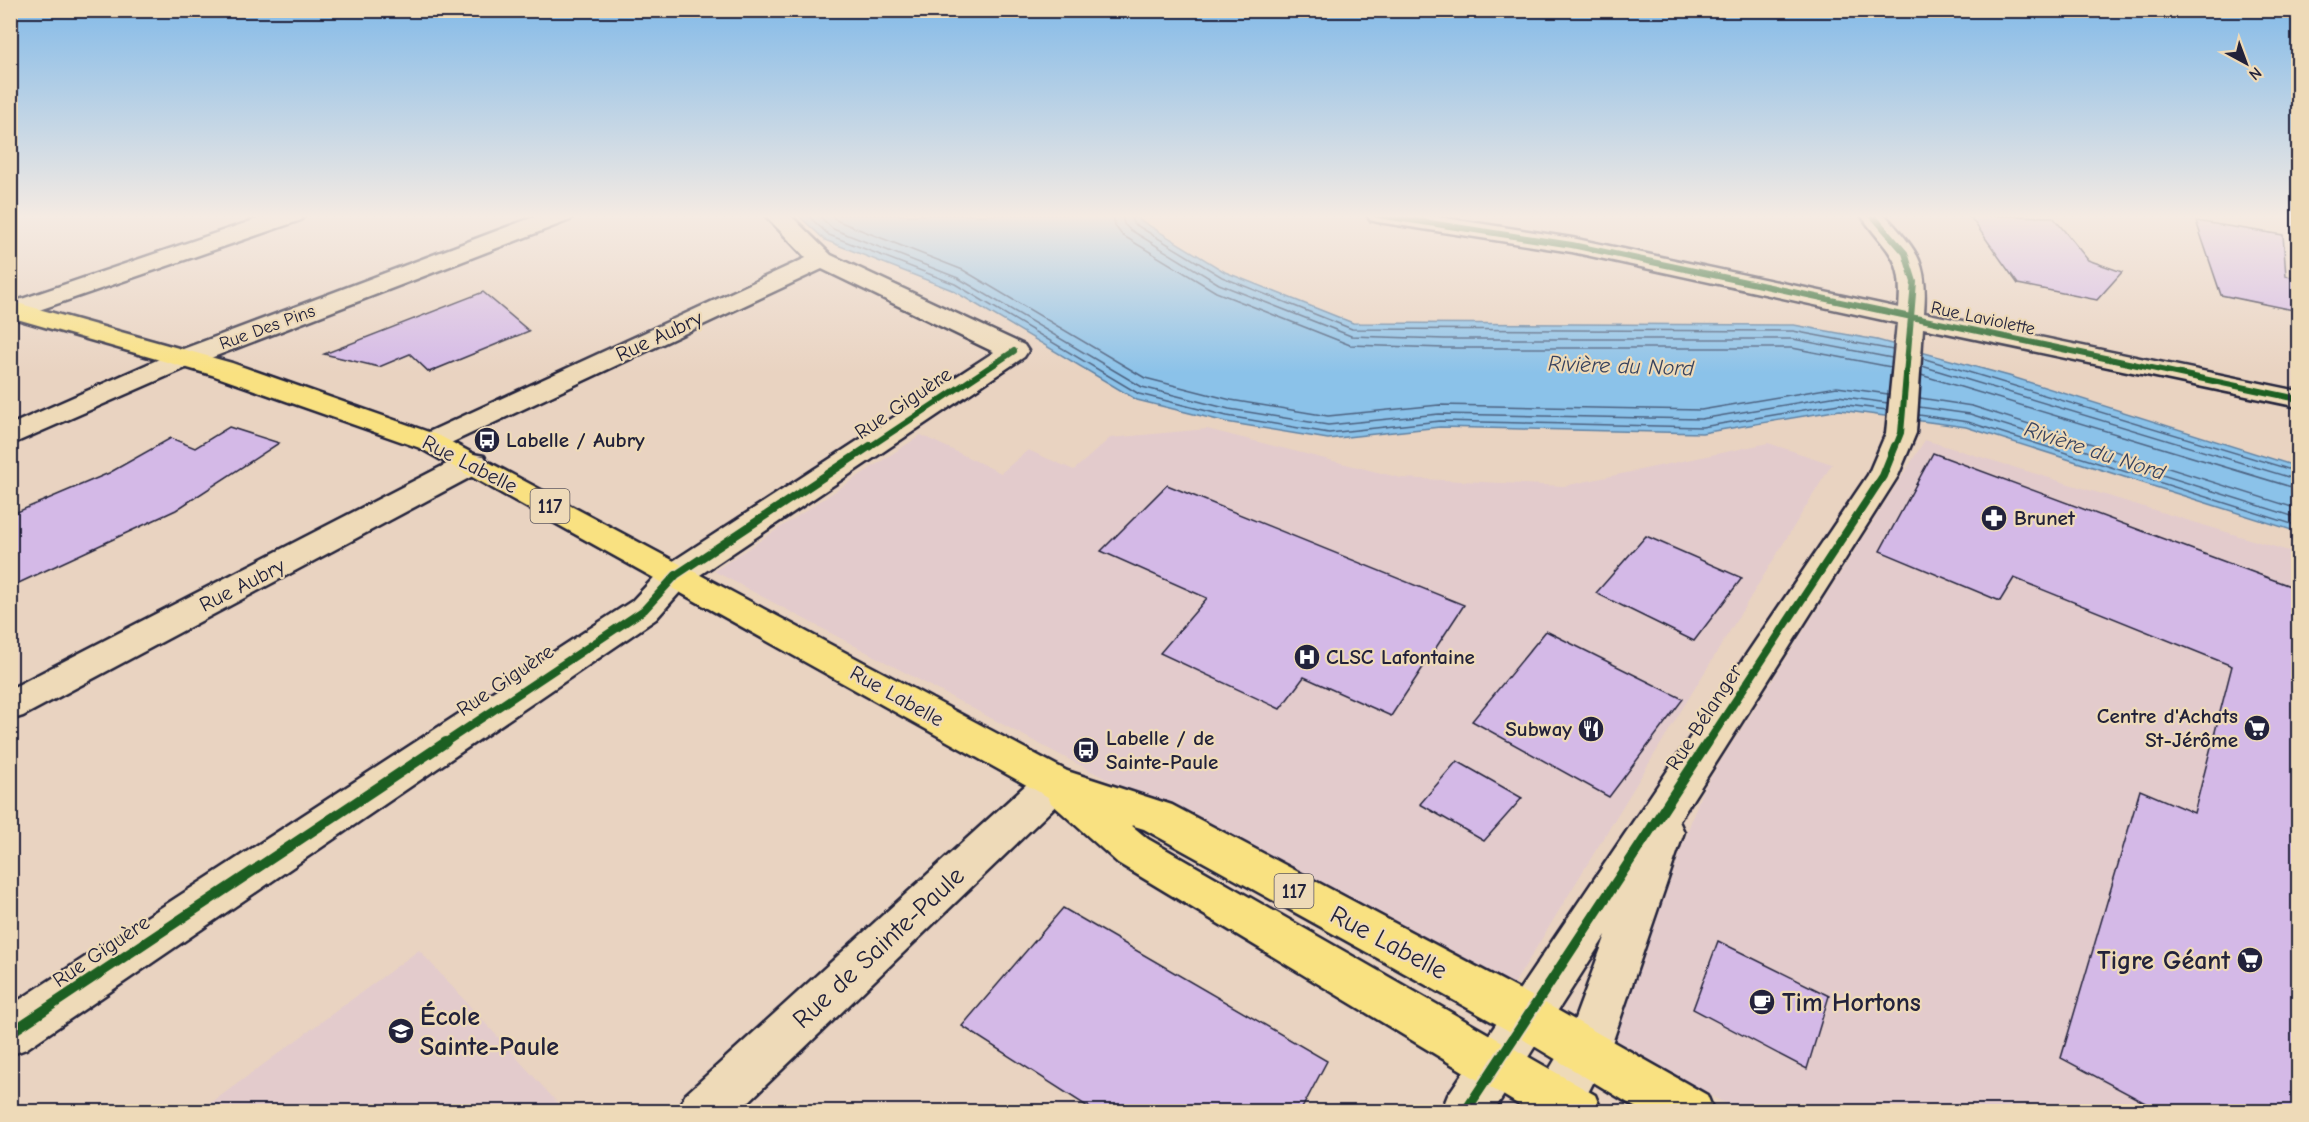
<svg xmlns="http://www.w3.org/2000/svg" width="2309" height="1122" font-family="'Comic Neue',sans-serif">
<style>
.built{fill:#e3cbcc}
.water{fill:#8bc2e9;stroke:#6182a3;stroke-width:1.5}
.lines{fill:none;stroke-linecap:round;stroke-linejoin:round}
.shore{stroke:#4c6281;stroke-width:1.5}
.building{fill:#d4b9e7;stroke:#22223b;stroke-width:1.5}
.minor-casing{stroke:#22223b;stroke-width:5}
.major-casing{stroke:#22223b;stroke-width:5}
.minor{fill:#eedab8;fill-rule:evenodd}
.major{fill:#f9e181;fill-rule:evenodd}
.cycleway-far2-casing{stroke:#eedab8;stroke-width:9}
.cycleway-far1-casing{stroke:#eedab8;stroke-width:11}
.cycleway-casing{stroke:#eedab8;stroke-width:14}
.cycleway-far2{stroke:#1b5e20;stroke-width:6}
.cycleway-far1{stroke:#1b5e20;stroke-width:8}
.cycleway{stroke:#1b5e20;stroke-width:10}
.labels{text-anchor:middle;stroke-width:4.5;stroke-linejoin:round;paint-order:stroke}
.far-street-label{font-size:18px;fill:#22223b;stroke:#eedab8}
.shield{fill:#eedab8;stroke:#5f5960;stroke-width:1.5}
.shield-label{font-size:20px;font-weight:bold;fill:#22223b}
.street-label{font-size:21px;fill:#22223b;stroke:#eedab8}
.poi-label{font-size:21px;font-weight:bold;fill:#22223b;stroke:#eedab8;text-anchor:start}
.water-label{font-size:22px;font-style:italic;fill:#37425e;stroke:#eedab8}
.near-street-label{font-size:26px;fill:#22223b;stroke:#eedab8}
.near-poi-label{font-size:26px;font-weight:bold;fill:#22223b;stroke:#eedab8;text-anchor:start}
</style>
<rect width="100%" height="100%" fill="#e9d3c1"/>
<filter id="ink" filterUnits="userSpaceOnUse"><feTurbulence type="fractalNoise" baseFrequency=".0167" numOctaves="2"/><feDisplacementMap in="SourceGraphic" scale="12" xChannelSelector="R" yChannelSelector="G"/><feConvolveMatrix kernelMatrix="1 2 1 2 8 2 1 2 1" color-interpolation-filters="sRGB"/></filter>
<g filter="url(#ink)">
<path class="built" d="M1207,429L1401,478L1564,486L1768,443L1832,464L1511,989L1064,757L714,571L921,435L1001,473L1028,450L1074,470L1110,438Z
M1925,440L2298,554V1111H1739L1613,1042L1702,791Z
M419,950L565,1111H200Z"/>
<path class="water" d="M798,215H1132L1225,272L1353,323L1794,325L1877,340L2009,376L2298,467V532L1966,427L1840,410L1702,433L1440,427L1328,439L1226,422L1137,400L952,290L825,240Z"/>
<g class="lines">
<path class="shore" d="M807,215L829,235L955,284L1139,394L1227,416L1329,433L1440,421L1702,427L1839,404L1887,410
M818,215L833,229L958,278L1142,387L1229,409L1328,425L1439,414L1701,419L1838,396L1888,403
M831,215L838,221L963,270L1145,378L1231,400L1328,416L1439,405L1701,410L1837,387L1888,394
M1113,215L1115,226L1122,235L1216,292L1350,345L1445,348H1792L1891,367
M1122,215L1124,224L1129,229L1219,284L1351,336L1445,339H1793L1892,358
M1130,215L1133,223L1222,277L1352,329L1793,331L1893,350
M1922,358L2298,472
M1922,366L2298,480
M1921,375L2298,489
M1920,398L1972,406L2298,509
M1919,407L1970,414L2298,518
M1919,415L1968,422L2298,526"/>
</g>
<path class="building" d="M1969,215L2053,217L2088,260L2122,272L2097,300L2018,284Z
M2196,221L2283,235L2286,276L2298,278V311L2221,295Z
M483,292L529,331L429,372L410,354L379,367L324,354Z
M229,427L279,443L176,510L10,587V515L109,473L171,438L195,448Z
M1933,453L2298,589V1112H2162L2061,1058L2140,790L2194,813L2232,666L2014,578L2000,601L1880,551Z
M1167,485L1464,605L1391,716L1304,677L1280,709L1160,653L1207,598L1101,551Z
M1646,536L1742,578L1694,641L1596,593Z
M1546,631L1683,699L1609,797L1472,721Z
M1457,761L1522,798L1484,841L1420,804Z
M1063,908L1327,1061L1300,1112H1096L962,1026Z
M1718,941L1829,996L1807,1069L1693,1009Z"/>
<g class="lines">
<defs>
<path id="minor" d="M269,215H304L301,220L10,320V303Z
M539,215H573L570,220L195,364L10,445V425L175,352Z
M765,215H790L831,255L1024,345L1028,351L1024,357L688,583L656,619L26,1049L10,1055V1006L632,601L664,567L994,352L822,269L440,448L430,451L420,448L415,442L420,436L806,258Z
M1367,215H1426L1572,238L1899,308C1904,255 1887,254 1861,215H1885C1918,252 1928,262 1924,313L2298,391V407L1923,328L1916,433L1898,476L1679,821L1684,832L1609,1052L1578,1112H1527L1534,1095L1567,1040L1606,935L1493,1112H1441L1448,1095L1868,475L1886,433L1897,323L1572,252L1378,222L1370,220Z
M473,454L484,456L488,463L484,470L23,716L10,720V689L462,456Z
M1054,767L1068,772L1074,783L1068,794L738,1112H678L685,1095L1040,772Z"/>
<path id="major" d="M10,301L232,363L440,436L1067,771L1172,805L1543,1002L1707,1095L1714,1112H1643L1511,1032L1144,829L1131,825L1148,839L1595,1095L1602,1112H1531L1118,863L1051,803L1048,797L420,448L212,375L10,317Z"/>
</defs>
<use href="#minor" class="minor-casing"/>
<use href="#major" class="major-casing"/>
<use href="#minor" class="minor"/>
<use href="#major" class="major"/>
<defs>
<path id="cycleway-far2" d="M1378,215L1572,245L2298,399
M1872,215L1905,253L1914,282L1901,433L1895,448
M868,448L1014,351"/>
<path id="cycleway-far1" d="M443,744L644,610L676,575L870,446
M1707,744L1883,476L1895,446"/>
<path id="cycleway" d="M10,1033L446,742
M1465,1112L1708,742"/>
</defs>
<use href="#cycleway-far2" class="cycleway-far2-casing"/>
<use href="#cycleway-far1" class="cycleway-far1-casing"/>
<use href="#cycleway" class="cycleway-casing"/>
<use href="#cycleway-far2" class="cycleway-far2"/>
<use href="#cycleway-far1" class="cycleway-far1"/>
<use href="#cycleway" class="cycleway"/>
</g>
</g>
<linearGradient id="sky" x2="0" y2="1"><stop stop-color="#83bae8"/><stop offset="0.58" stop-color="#f5ebe3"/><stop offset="1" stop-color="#f5ebe3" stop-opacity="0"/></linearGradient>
<rect width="2309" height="373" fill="url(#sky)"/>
<defs>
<symbol id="bus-disc" viewBox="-11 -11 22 22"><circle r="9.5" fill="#22223b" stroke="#eedab8"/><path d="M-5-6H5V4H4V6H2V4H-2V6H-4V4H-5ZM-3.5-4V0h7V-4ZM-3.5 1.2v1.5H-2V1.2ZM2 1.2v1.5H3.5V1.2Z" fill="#fff"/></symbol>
<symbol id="pharmacy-disc" viewBox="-11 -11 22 22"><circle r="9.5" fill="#22223b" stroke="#eedab8"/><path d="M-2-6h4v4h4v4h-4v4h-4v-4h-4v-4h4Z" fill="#fff"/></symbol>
<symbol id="hospital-disc" viewBox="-11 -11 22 22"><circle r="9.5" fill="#22223b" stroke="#eedab8"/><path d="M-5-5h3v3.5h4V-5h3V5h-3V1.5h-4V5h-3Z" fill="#fff"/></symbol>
<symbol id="supermarket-disc" viewBox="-11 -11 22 22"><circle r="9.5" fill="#22223b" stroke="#eedab8"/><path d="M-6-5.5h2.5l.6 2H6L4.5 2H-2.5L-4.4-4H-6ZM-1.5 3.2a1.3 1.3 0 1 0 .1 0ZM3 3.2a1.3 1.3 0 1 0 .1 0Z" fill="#fff"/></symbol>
<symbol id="restaurant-disc" viewBox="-11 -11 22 22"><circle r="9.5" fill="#22223b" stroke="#eedab8"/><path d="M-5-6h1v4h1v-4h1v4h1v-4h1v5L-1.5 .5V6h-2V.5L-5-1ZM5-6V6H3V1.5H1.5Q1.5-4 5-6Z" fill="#fff"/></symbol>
<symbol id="cafe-disc" viewBox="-11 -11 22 22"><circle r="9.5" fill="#22223b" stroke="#eedab8"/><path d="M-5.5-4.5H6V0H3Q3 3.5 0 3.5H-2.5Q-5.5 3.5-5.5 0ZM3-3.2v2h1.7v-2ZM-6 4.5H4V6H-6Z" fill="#fff"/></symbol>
<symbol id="school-disc" viewBox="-11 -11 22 22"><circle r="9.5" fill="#22223b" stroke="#eedab8"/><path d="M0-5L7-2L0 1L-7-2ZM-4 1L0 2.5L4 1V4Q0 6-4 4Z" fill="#fff"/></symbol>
</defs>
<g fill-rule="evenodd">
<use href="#bus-disc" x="472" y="425" width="30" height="30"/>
<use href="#pharmacy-disc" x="1979" y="503" width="30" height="30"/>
<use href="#hospital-disc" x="1292" y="642" width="30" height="30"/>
<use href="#supermarket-disc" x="2242" y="713" width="30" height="30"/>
<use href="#restaurant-disc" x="1576" y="714" width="30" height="30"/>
<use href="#bus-disc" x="1071" y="735" width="30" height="30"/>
<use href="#supermarket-disc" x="2235" y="945" width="30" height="30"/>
<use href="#cafe-disc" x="1747" y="987" width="30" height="30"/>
<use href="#school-disc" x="386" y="1016" width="30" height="30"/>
</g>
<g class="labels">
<g class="far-street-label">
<text transform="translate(1983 318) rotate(12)" y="6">Rue Laviolette</text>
<text transform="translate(267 327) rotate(-20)" y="6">Rue Des Pins</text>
</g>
<g class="shield">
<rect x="530.5" y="489" width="39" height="34" rx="4.5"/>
<rect x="1274.5" y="874" width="39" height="34" rx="4.5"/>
</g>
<g class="shield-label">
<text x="550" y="513">117</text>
<text x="1294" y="898">117</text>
</g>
<g class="street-label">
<text transform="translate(659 336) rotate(-25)" y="7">Rue Aubry</text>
<text transform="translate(903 403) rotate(-34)" y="7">Rue Giguère</text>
<text transform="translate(470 464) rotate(27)" y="7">Rue Labelle</text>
<text transform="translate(242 585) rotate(-27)" y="7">Rue Aubry</text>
<text transform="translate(505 680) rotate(-34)" y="7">Rue Giguère</text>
<text transform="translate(897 696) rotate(29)" y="7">Rue Labelle</text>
<text transform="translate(1704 717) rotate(-57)" y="7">Rue Bélanger</text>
<text transform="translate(101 951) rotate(-34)" y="7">Rue Giguère</text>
</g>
<g class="poi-label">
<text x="506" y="447">Labelle / Aubry</text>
<text x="2014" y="525">Brunet</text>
<text x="1326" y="664">CLSC Lafontaine</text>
<text x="2238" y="723" text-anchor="end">Centre d'Achats<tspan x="2238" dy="24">St-Jérôme</tspan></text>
<text x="1572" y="736" text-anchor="end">Subway</text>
<text x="1106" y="745">Labelle / de<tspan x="1106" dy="24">Sainte-Paule</tspan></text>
</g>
<g class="water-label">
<text transform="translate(1621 365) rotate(2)" y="8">Rivière du Nord</text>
<text transform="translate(2095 450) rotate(18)" y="8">Rivière du Nord</text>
</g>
<g class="near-street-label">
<text transform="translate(1389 942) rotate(28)" y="9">Rue Labelle</text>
<text transform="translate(878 947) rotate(-43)" y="9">Rue de Sainte-Paule</text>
</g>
<g class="near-poi-label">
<text x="2230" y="969" text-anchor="end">Tigre Géant</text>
<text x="1782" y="1011">Tim Hortons</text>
<text x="420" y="1025">École<tspan x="420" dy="30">Sainte-Paule</tspan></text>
</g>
</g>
<rect width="2309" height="1122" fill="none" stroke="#eedab8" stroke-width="36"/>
<rect x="18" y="18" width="2273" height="1086" fill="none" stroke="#22223b" stroke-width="2" filter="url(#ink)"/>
<g transform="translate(2246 63) rotate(139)" stroke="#eedab8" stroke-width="4.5" paint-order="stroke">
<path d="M0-4.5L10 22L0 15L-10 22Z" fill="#22223b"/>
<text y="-9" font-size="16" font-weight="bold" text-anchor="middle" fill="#22223b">N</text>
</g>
</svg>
